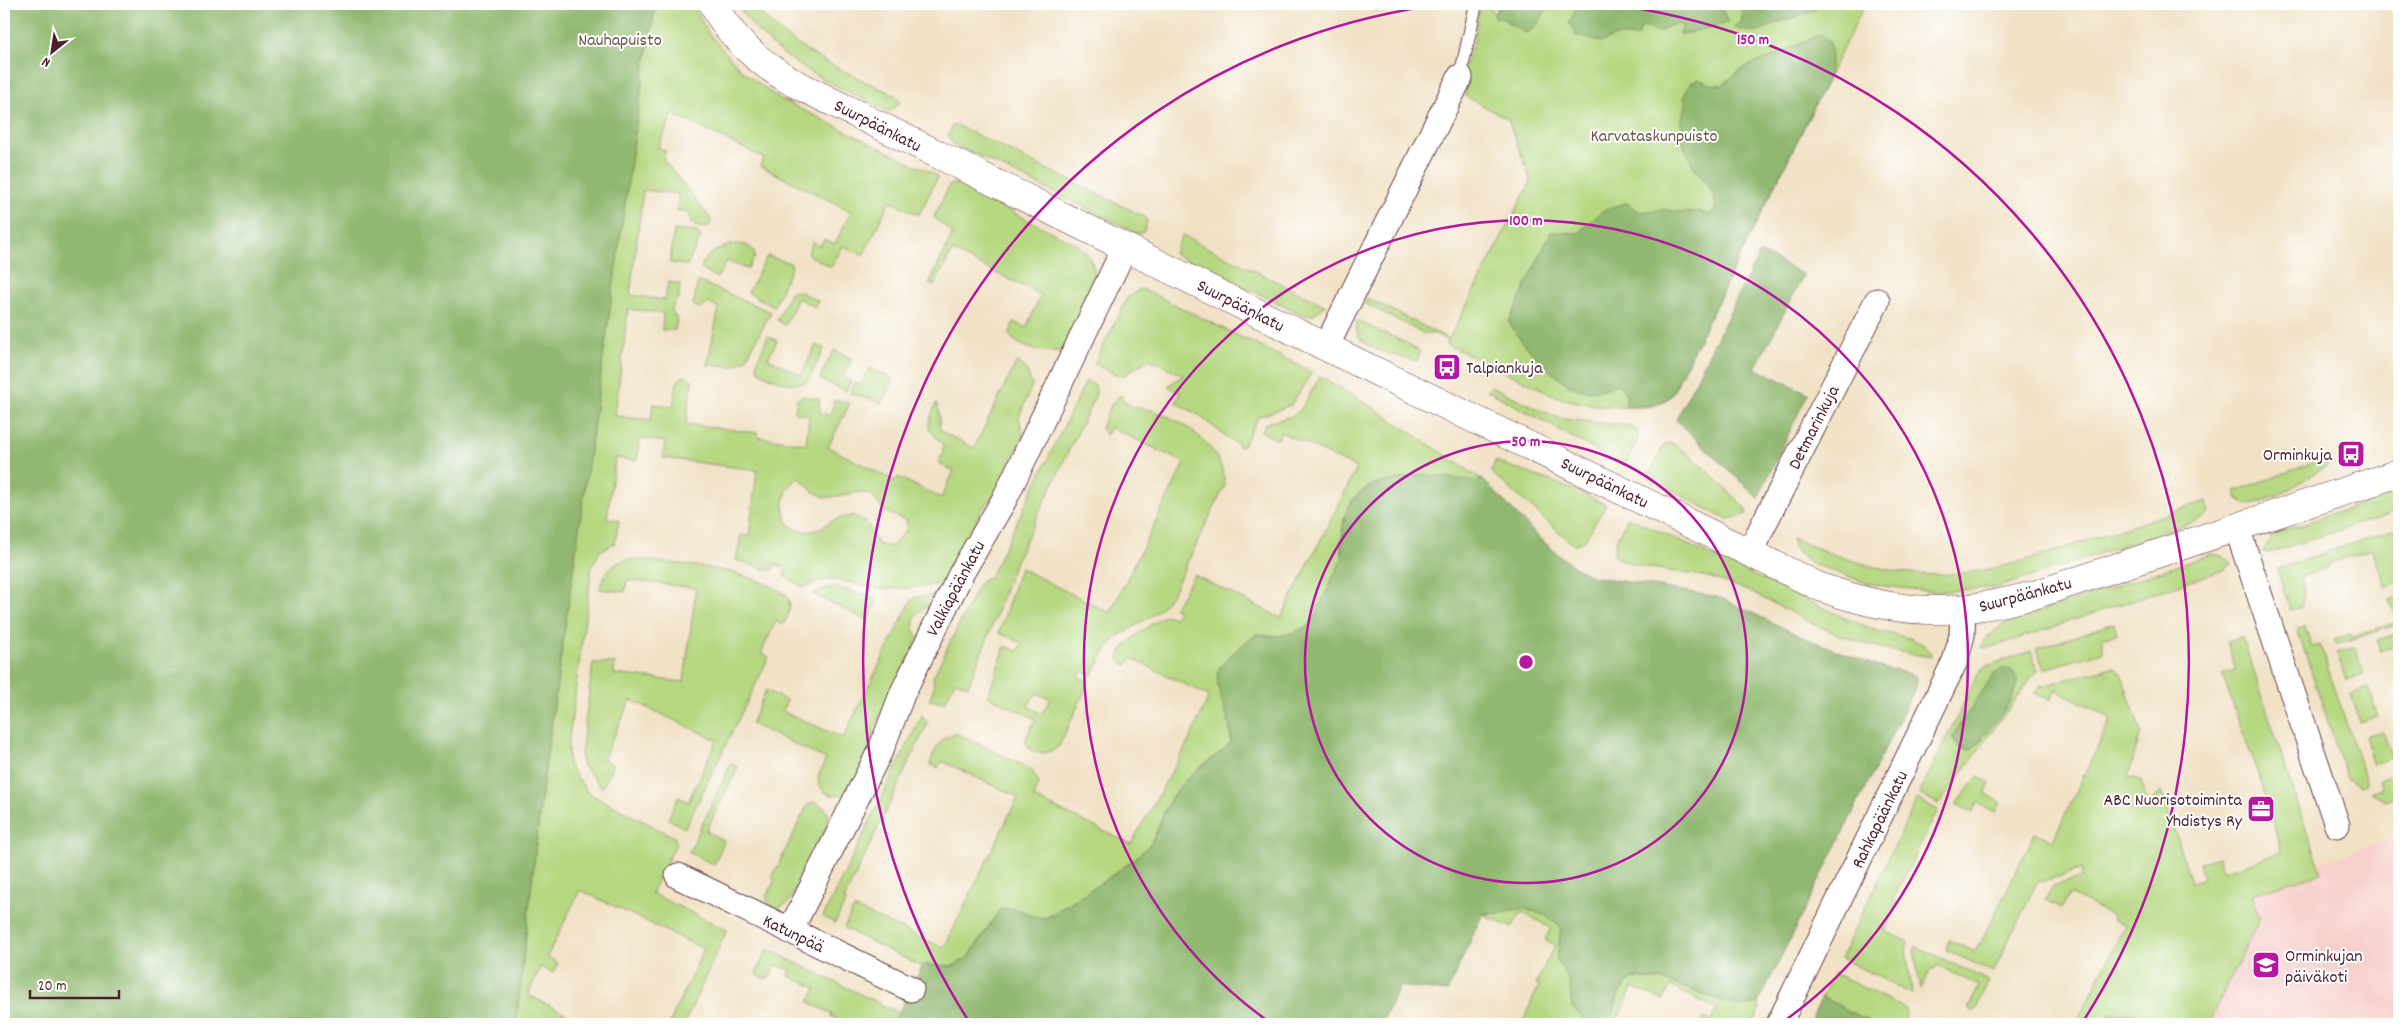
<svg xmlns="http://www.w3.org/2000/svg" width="2403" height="1028" font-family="Dekko,sans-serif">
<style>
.built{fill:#f7d0cc}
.green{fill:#b5d881;stroke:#807c56;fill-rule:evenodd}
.forest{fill:#90b86f;stroke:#6d6c4d}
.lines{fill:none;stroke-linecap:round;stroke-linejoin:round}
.service-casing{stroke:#633c42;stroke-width:14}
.minor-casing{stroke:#633c42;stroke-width:27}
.tertiary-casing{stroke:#633c42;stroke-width:29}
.service{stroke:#fff;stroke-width:12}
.minor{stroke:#fff;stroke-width:25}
.tertiary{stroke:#fff;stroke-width:28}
.ring{fill:none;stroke:#b5179e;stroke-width:2.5}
.labels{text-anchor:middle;stroke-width:4;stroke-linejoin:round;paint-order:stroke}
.park-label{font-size:18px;fill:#6a5645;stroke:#fff}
.street-label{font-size:18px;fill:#4a1f2b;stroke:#fff}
.poi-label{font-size:18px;fill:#4a1f2b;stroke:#fff;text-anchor:start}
.centre{fill:#b5179e;stroke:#fff;stroke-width:2.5}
.ring-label{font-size:15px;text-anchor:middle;font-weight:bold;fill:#b5179e;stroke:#fff;stroke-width:4;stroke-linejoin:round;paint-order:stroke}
</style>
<rect width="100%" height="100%" fill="#fff"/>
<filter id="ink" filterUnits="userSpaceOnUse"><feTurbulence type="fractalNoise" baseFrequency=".02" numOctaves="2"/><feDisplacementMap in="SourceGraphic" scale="10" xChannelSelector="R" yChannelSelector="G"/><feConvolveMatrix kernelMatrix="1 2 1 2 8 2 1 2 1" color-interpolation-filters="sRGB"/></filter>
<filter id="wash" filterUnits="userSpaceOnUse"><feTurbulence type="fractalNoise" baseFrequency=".0096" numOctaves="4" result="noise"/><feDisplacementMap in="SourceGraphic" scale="20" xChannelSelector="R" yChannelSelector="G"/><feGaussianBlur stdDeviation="1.12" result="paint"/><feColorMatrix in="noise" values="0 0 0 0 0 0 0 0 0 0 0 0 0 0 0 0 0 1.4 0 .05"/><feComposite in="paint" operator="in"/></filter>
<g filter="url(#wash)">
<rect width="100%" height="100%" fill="#f1e2c6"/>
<path class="built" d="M2399,836V1024H2173L2169,1019L2109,1014L2103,1024L2155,918Z"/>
<path class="green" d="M656,4H692L709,34L741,70L778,98L936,175L937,178L919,215L890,201L863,255L843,246L832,266H829L809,255L808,252L813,242L820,246L824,239L835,244L851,211L760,166L764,158L673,114L658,147L666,151L663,159L710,218L711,222L707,228L694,226L691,223L689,212L677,210L678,194L643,190L630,295L665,300L668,282L680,284L679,298L674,303L671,311L677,319L675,330H662L663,313L628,309L615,416L651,420L653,404L673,406C675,396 674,379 685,376L692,380L686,424L758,433V437L806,444L809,415L795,413L797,399L803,396L819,399L820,413L830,415L835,400L848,402L849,405L828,447L895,481L898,477L941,498L954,471L938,463L943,453V445L929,429V422L936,403C942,412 936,423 942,432L974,448L1017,361L1026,369L1032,385L1019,417L1023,436L993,497L980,512L948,576L943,582L934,585L910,588L883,589L829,579L803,587L784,576L787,569L775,564L772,571L736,560L741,535L749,536L757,470L663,458L665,442L640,438L637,461L615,458L607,518L619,520L615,543L600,551L592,566L568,747V764L588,793L674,837L677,842L651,893L727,930L684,1024H669L704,949L580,890L547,957L558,963L553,973L540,967L528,995L587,1024H516L542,790L616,261L644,70ZM799,477L812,491L826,498L860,492L870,494L886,512L907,521V529L891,547L877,544L868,525L853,515C848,517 843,518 838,519C825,523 817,534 802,531C776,526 780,488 799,477Z
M736,4H753C791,51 843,70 896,96L900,101L897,106L889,112C828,81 776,63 736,4Z
M1500,4H1865L1678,382C1674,391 1670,399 1661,403C1643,413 1580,404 1560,398L1446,344L1448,341L1436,334H1425L1364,303L1367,298L1449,339L1531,181L1508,119L1465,96L1466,93L1460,77L1474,42L1480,6L1490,7L1494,14Z
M956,125L1145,217L1147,222L1144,231L1139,234L960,147L952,143L948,135L952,126Z
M954,183L1078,245C1115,275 1082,316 1066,350C1048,353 1022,351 1009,335L1014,322L1026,328L1041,295L952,251L934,286L929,284L953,234L934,217L949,186Z
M674,230L697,232L701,237L687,265L670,263Z
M1182,235L1326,306L1312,315H1304L1174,254Z
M735,244L746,245L753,250L755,257L747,269L727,261L717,278L701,269C703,254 722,247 735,244Z
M767,256L790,263L792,266L774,306L748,293Z
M698,281L771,312L746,359L733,366L707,365L719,308L708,303L701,309L693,305Z
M1140,289L1145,290L1312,372L1291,405L1258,417L1244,444L1240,447L1197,414L1176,403L1180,393L1168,386L1183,375L1149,359L1121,377L1094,364L1128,297Z
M791,291L800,292L818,301L815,307L798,298L785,325L777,320Z
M1357,321L1404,342L1420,352L1417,361C1397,355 1350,350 1357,321Z
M768,336L777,341L768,358L801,375L816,345L824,348L809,380C795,389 769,379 757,369V362Z
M834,350L852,359L843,378L851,382L846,391L821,380L820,377Z
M870,368L894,379L883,403L850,393L855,383L860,385Z
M1320,376L1374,408L1483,480L1470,481L1437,476L1371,484L1344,517L1341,549L1343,557L1311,624C1291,636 1280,638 1257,634L1222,664L1219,687L1229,718L1231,743C1212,761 1187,774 1172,797C1163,810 1157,836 1149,845C1124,872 1077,897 1046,918H1033L1022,911L1000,909L969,957L953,966L923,965L922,967L844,928L853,909H857L944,948L1018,797L942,761L938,768L930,764C935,749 940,736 956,733L1031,769L1039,783L1034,798L1131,844L1190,739L1209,696L1131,658L1127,666L1119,660C1119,643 1153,624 1165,615L1174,618L1178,610L1174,608L1194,575L1281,618L1357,468L1281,432L1277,440L1261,431L1266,423L1293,416L1302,408Z
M1086,381L1095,385L1096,394L1013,567L986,642L968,686L955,681L945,702L929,700L934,687L933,677L980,582L990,577Z
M1491,386L1542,411L1563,419L1631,426L1638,432V438L1624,466L1487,390Z
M1121,395C1127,410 1141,407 1154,411C1187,422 1223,448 1225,485L1173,592L1161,608L1148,618L1117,637L1110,644L1092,675L1081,671L1079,677L1089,682L1059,746C1051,754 1028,758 1026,741C1026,734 1033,725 1036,719L988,696L1005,646L1018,651L1022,643L999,633L1020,568L1110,613L1185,463L1110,427L1106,435L1101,428C1105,418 1111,400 1121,395ZM1036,693L1051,699L1041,714L1028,706Z
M1669,443C1682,443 1733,496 1745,508L1747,514L1729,519L1720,516L1648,478L1664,445Z
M2329,457L2331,463L2276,497L2247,505L2237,498L2235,491Z
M1495,461L1578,491L1606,505L1584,541L1574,545L1491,472Z
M2399,492V511L2269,553L2263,552L2272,536L2281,531Z
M2207,501L2209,513L2205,518L1999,587L1935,592L1869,584L1811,563L1795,549L1792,538C1833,555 1873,570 1919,574C1978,578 2033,559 2088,540C2128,527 2168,514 2207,501Z
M1628,517L1845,618L1877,631L1910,638L1924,645L1932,657C1893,652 1859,644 1823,628C1786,611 1751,589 1712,578C1689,572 1628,569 1613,554L1617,539Z
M2399,528V582L2386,587L2372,549L2327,564L2328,567L2301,577L2304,593L2301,608L2290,610L2277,569Z
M2212,554L2223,556L2232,563L2223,570L1996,646L1981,648L1986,639L2003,624Z
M636,559C682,565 728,566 771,586C776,589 783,592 787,596C793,605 788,617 783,625L776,621L761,653L769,657L685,828L668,819L678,797L688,802L717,740L631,700L603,759L613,765L602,788L582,765L581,755L593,663H615L614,674L684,682L696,588L627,580L625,592L600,589C605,568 615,560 636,559Z
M833,587L875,597L877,600L868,621L813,594L826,588Z
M931,595L935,596L936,603C925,606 911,614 914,628C915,632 917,634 918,639L874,728L873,745L851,788L842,795H831L824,792L819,784L818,777L826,759L751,724L766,690L787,701L782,711L843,738L911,601L916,597Z
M2399,597V624L2335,645L2334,640L2351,634L2352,637L2397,622L2389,600Z
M2114,623L2117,635L2103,637V652L2044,669L2037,649Z
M2305,627L2312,647L2320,645L2367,784L2359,786L2347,778L2297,629Z
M2399,633V645L2380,651L2377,640Z
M2242,636L2321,873L2252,894L2260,918L2208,1024H2173L2169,1019L2109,1014L2104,1024H2076L2125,925L2112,919L2113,916L2069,894L2062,908L2045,900L2053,886L2081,878L2082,869L2042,882L2038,880L1993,972L1946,950L1949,940L1976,952L2035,833L2053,840L2111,719L2100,712L2056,690L2050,700L2034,693L2041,686L2109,668H2115L2121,673L2141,732L2128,777L2141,780L2148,804L2161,791L2191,882L2204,878L2200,863L2218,857L2223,872L2282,852L2262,785L2222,674L2236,670L2227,642Z
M2355,647L2364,674L2346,680L2337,653Z
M2031,651L2037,670L1939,804L1919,794L1979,672L1984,667ZM1995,674L2016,691L1981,740L1971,750L1955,743L1952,736Z
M2368,688L2378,716L2360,722L2351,694Z
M922,715L927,722L926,727L844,899L846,901L835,923L823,917Z
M2383,731L2392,758L2374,764L2365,736Z
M731,764L738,767L706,831L724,841L714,865L689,852Z
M2397,774L2399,796L2385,801L2370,792L2382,788L2379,780Z
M1978,776L1990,783L1985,794L2001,802L1996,812L1977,803L1972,812L1956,804Z
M1917,799L1938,810L1893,899L1897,902L1885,931L1908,942L1906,949L1912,994L1841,958Z
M814,802C823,805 830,811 829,821L789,902L778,908L770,905L766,898L775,880L772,878L807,806Z
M1522,908L1545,915L1561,927L1557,960L1569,980L1573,1007L1588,1024H1522L1539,985L1536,983L1555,945L1545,940L1551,928L1521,912L1512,928L1482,914L1501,913Z
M1916,946L1989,981L1976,1009L1972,1012L1968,1009L1979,986L1937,965L1934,970L1931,969L1921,989L1914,951Z
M767,949L899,1013L892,1024H848L831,1016L832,1014L809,1002L816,988L789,976L791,970L776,965L769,977L765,979L756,974Z
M1834,973L1906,1009V1015L1903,1024H1874L1822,997Z
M1632,978L1662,980L1741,1007L1758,1003L1760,1009L1753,1024H1701L1704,1018L1711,1020L1717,1009L1670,986L1663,1000L1633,987L1615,1024H1604L1614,1011L1619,993Z"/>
<path class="forest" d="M4,4H656L644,70L542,790L516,1024H4Z
M1500,4H1555C1553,6 1550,7 1548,9C1539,17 1539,29 1525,33L1500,17L1496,18L1494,15Z
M1579,4H1712L1723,11L1728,23L1679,35L1683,26C1674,21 1666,28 1658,33L1646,27L1640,28L1639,36H1616L1603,42L1577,36L1569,23Z
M1741,4H1817L1816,8C1803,18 1793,16 1779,22C1759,31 1756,36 1733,27L1742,22Z
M1820,34L1829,41L1832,54L1829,76L1671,396C1656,407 1643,406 1625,406C1628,395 1626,390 1616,384C1604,390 1592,393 1578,389C1559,384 1517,340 1509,322L1551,232L1578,233L1605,209L1627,203L1640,212L1663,209L1682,213L1699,211L1707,215L1713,213L1716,206L1710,187L1694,167L1682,141V118L1686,106L1684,96L1690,84L1698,79L1710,84L1722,85L1746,66L1770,58Z
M1760,252L1804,275L1755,368L1808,393L1758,498L1676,420Z
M1423,474L1470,481L1483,480C1513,509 1555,560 1591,576L1719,597L1800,636L1876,666L1911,674L1917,677V684L1758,1003L1741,1007L1662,980L1632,978L1619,993L1614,1011L1604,1024H1588L1572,1007L1569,980L1557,960L1561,927L1545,915L1522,908L1501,913H1483L1447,992L1400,986L1381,1024H893L923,965L953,966L969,957L1000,909C1020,905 1026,918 1046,918C1077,897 1124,872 1149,845C1157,836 1163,810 1172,797C1187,774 1212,761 1231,743C1233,719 1213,689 1218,671C1220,664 1226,661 1230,656C1239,648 1247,640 1257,634C1280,638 1291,636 1311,624L1343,557C1340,547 1343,540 1343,530C1345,481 1387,483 1423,474Z
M2004,668L2012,670C2014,673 2017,678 2018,681C2019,695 1982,740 1971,750L1960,748L1952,736L1995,673Z
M1822,997L1874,1024H1809Z
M2130,1013L2169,1019L2173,1024H2104L2109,1014Z"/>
</g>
<g filter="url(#ink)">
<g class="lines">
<defs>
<path id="service" d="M1460,77L1476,4"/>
<path id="minor" d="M1326,347L1460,77
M2237,528L2337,825
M1749,553L1877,301
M678,876L911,989
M790,931L882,747L903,692L962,572L1004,500L1125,247
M1779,1024L1955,661L1962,635L1963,610"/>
<path id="tertiary" d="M713,4C731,39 761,64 794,83L1326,347L1820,587C1901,616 1954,617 2037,594L2399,473"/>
</defs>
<use href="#service" class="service-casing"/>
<use href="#minor" class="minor-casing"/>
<use href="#tertiary" class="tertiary-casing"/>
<use href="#service" class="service"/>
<use href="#minor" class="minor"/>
<use href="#tertiary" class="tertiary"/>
</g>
</g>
<g class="ring">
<circle cx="1526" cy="662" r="221"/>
<path d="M1272 1024A442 442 0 1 1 1780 1024"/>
<path d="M970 1023A663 663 0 0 1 1445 4M1607 4A663 663 0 0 1 2082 1023"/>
</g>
<defs>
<symbol id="bus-square" viewBox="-11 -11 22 22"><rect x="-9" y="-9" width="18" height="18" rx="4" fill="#b5179e" stroke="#fff"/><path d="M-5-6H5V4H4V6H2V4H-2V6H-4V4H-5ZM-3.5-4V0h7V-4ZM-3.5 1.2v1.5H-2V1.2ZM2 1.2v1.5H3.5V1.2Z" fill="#fff"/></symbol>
<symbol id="office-square" viewBox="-11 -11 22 22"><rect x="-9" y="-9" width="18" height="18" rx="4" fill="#b5179e" stroke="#fff"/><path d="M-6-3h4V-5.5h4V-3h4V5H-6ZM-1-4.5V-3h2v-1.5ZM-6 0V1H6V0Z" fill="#fff"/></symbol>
<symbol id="school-square" viewBox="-11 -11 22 22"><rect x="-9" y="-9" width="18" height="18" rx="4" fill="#b5179e" stroke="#fff"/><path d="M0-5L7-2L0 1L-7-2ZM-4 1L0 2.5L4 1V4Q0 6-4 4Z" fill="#fff"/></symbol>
</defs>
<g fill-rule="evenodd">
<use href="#bus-square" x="1431" y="351" width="32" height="32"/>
<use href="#bus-square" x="2335" y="438" width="32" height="32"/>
<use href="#office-square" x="2245" y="793" width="32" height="32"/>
<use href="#school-square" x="2250" y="949" width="32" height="32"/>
</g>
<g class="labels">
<g class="park-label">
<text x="620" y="45">Nauhapuisto</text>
<text x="1654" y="141">Karvataskunpuisto</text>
</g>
<g class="street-label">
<text transform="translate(878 125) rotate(27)" y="6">Suurpäänkatu</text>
<text transform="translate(1241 305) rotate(27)" y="6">Suurpäänkatu</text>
<text transform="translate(1813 427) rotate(-63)" y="6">Detmarinkuja</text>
<text transform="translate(1605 482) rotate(26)" y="6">Suurpäänkatu</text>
<text transform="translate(955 588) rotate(-62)" y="6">Valkiapäänkatu</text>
<text transform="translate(2025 594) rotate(-15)" y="6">Suurpäänkatu</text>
<text transform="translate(1879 819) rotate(-64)" y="6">Rahkapäänkatu</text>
<text transform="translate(794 933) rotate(26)" y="6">Katunpää</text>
</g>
<g class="poi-label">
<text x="1466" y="373">Talpiankuja</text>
<text x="2332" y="460" text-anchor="end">Orminkuja</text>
<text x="2242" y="805" text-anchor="end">ABC Nuorisotoiminta<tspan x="2242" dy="21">Yhdistys Ry</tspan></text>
<text x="2285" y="961">Orminkujan<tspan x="2285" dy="21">päiväkoti</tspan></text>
</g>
</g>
<circle cx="1526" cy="662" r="8" class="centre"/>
<g class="ring-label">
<text x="1753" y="44">150 m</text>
<text x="1526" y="225">100 m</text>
<text x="1526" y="446">50 m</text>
</g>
<rect width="2403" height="1028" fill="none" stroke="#fff" stroke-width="20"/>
<g transform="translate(52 52) rotate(210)" stroke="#ffffff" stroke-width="4" paint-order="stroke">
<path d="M0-4L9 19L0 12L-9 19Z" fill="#4a1f2b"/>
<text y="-8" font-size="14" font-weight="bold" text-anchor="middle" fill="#4a1f2b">N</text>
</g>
<path d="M30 990v8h89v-8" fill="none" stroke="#4a1f2b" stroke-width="2.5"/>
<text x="38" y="990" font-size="15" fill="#4a1f2b" stroke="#ffffff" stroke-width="4" paint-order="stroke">20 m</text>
</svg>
